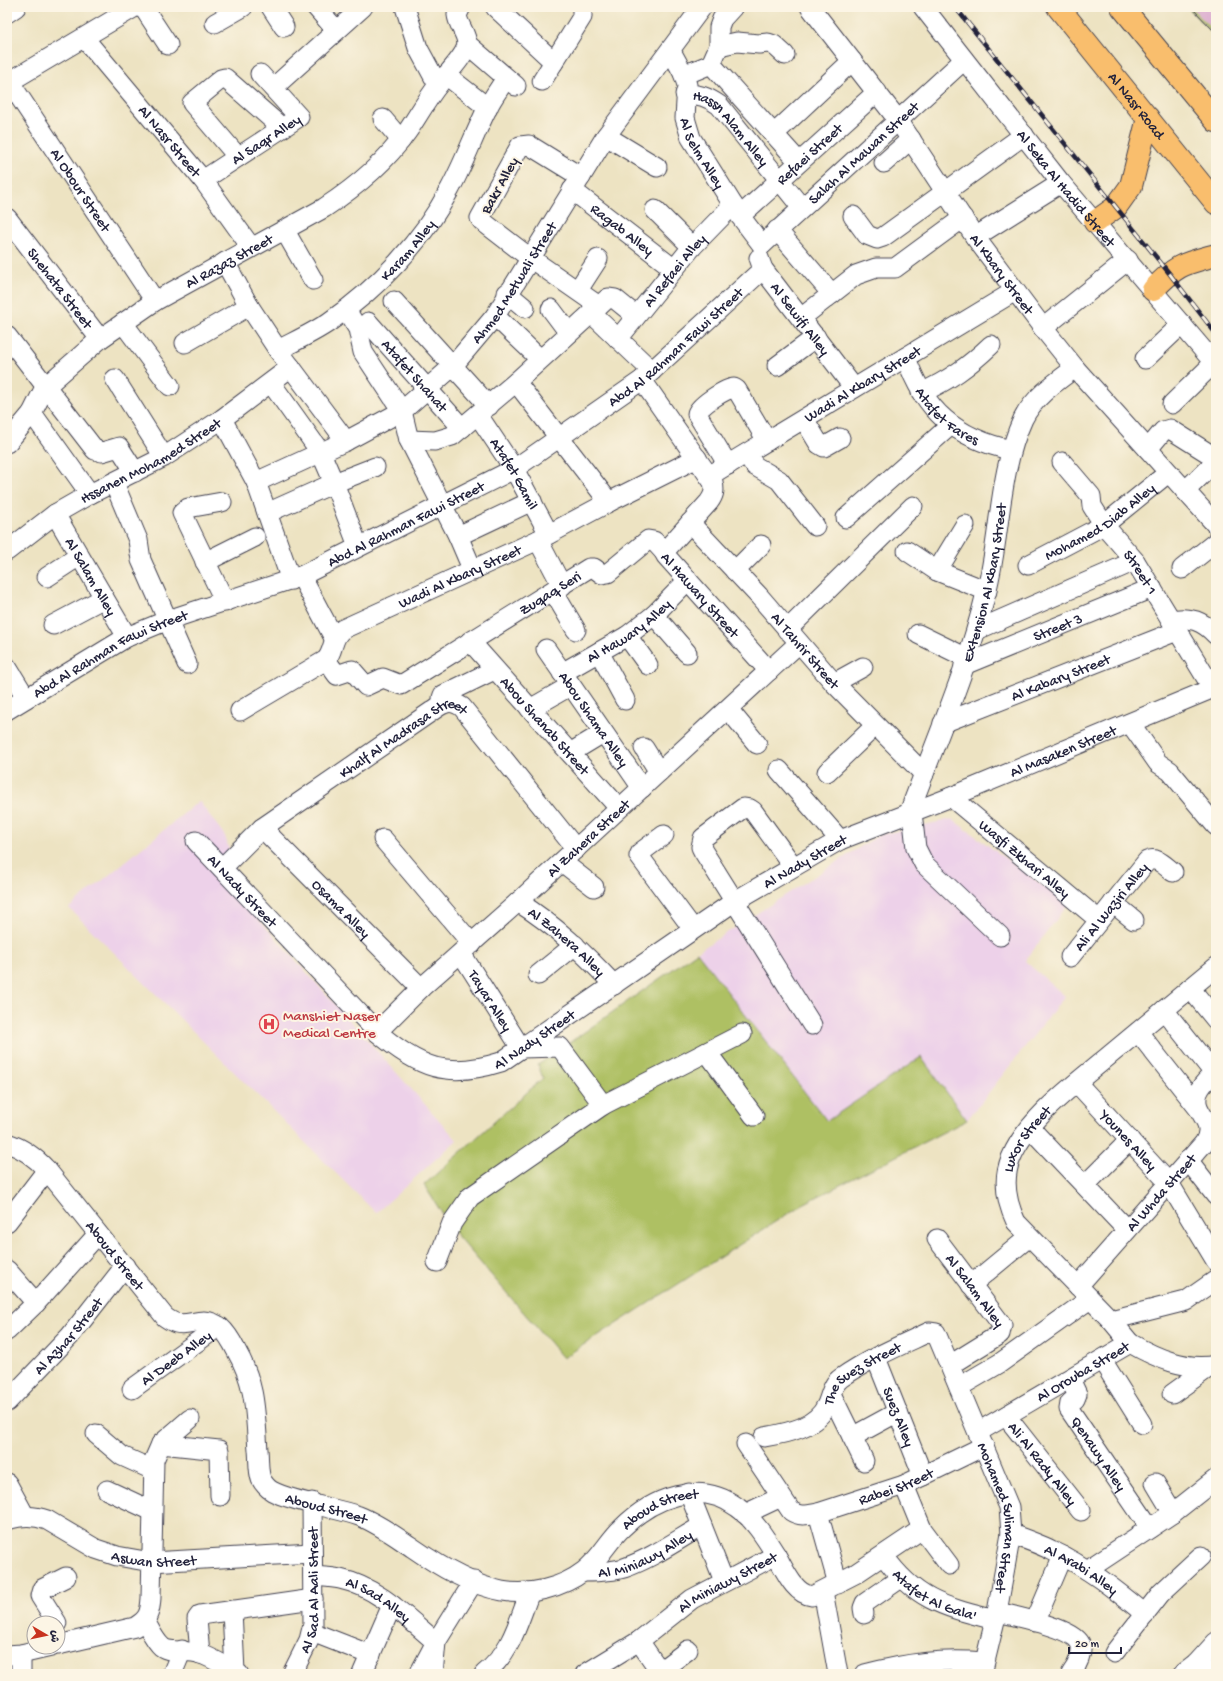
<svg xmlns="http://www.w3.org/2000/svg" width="1223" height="1681" font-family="'Gochi Hand','Playpen Sans Arabic',sans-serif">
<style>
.built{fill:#edd1e9}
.green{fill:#aec063;stroke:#68714f}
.building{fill:#dbaccf}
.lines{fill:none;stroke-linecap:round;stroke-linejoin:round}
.minor-casing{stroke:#403f4f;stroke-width:21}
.highway-casing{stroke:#403f4f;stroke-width:24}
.minor{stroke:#fff;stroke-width:19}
.highway{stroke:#f9be6d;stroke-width:22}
.rail-casing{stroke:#22223b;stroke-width:4.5}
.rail{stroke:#fcf5e5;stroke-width:3;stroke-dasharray:9;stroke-linecap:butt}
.labels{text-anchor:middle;stroke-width:4;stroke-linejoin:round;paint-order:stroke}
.street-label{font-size:15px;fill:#22223b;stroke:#fcf5e5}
.health-label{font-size:15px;fill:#be3a42;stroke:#fcf5e5;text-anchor:start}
</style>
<rect width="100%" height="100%" fill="#fcf5e5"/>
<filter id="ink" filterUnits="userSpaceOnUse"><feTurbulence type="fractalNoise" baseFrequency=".025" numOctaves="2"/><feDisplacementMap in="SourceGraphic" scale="8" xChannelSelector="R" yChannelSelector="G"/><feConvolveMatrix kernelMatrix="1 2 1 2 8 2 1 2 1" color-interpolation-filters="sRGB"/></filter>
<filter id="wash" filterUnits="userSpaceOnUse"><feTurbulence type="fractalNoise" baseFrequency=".012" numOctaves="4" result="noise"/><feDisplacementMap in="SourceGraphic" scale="16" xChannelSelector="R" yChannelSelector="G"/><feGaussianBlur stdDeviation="0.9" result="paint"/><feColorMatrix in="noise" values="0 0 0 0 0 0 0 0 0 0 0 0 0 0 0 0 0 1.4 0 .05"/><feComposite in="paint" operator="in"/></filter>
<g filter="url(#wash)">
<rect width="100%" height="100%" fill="#ede3c2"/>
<path class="built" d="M199,801L225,836L246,905L457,1140L376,1213L69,908Z
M952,819L1068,904L1025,961L1065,996L967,1120L921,1057L827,1122L697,952L879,835Z"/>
<path class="green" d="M1187,7H1216V37Z
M697,952L827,1121L921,1057L967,1120L803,1204L563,1358L454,1232L424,1185L543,1078L538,1065Z"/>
<g id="blocks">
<path class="building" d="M1191,7H1211L1216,12V33Z"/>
</g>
</g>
<g filter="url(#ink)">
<use href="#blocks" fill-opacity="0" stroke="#403f4f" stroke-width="1"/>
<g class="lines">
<defs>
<g id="minor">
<path d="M143,7L168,45"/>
<path d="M271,7L284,27"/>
<path d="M316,7L336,30"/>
<path d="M405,7L418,48L438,85"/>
<path d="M495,7L554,62"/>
<path id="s1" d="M810,7L898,120L975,237L1043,328L1075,368L1216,525"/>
<path id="s2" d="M923,7L1061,183L1216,365"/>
<path d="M7,13L16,7"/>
<path d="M215,23L243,7"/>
<path id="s3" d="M84,38L203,180L251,247"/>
<path d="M467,44L516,86"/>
<path d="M719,46L737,42L759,44L768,43L774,45L785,55"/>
<path id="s4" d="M671,51L683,73L687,85L685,118L691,138L740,216L762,245"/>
<path d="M711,64L799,162"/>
<path d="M683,73L694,71L711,64L719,46V27L722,19L733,7"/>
<path d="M446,75L488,108"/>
<path id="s5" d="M7,78L155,301"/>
<path d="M542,81L582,17V7"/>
<path d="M9,82L135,7"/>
<path d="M273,88L363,7"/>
<path id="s6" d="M685,94C699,94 708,97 719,105L802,208"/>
<path d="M383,119L401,140"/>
<path d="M774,134L852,61"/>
<path d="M606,136L657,167"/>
<path d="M238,157L192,103L221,79L225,78L282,128"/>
<path d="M884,163L911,139"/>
<path d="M581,177L529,145L520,146L480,218L482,221L530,258L599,306"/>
<path id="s7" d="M203,180L299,117L260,74"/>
<path id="s8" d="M572,190L673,268"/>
<path d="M655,210L692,247"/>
<path id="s9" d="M740,216L877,92"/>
<path d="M853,216L867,235L877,239L883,237L1024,135"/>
<path id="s10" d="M7,218L100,339"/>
<path d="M777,230L832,294"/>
<path d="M285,231L313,280"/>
<path d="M975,237L1061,183"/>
<path id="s11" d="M762,245L964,60"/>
<path id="s12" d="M759,258L763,269L854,388"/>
<path d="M225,262L249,306L278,350L346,441"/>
<path d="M578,290L598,259"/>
<path d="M507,293L525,308"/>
<path d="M394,301L489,406"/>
<path d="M551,309L569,333"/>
<path d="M346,310L358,329L363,352L402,411L409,440L458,536L473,571"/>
<path d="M591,313L652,371"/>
<path d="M495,316L540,359"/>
<path d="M801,318L856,275L876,268H895L963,218"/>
<path id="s13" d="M368,322L462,428"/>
<path d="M123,323L170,386"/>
<path d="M1043,328L1128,260"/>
<path d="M7,336L95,450L102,452L119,447L135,472"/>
<path id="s14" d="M618,339L692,247L733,205"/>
<path d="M185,343L249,306"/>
<path id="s15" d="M278,350C295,341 313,333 329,322C378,288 422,242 450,189C464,163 474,135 487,109C492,98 500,88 506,78"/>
<path id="s16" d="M906,357C924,411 956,438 1011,450"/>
<path d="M1145,359L1182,324"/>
<path d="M777,366L816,337"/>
<path d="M115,379L164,457"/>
<path id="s17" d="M642,380L713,482C715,491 714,495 709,502L664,552L666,556L769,671"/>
<path d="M516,382L609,502"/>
<path d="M271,383L321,453L334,483L358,546"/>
<path d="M921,393C949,380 968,367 991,345"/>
<path d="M1172,404L1214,363"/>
<path d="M32,413L90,494"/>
<path id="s18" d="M478,415L514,469L549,534"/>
<path d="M222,419L256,482L291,580"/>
<path d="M804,419L819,444L824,447L840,438"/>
<path d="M409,440L435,441L452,436L516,382L608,298L615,299L636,316"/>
<path id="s19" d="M7,443L32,413L45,387L100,339L155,301L324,208C356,187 385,163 407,132C418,116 427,99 439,84C446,75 466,55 467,44C467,34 458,25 457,15L461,7"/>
<path d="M1148,449L1163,431L1170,429L1216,458"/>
<path d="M746,454L755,466L779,480L815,526"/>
<path id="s20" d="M1062,462L1091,496L1092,506L1104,525L1135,561L1213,689"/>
<path d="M728,465L697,414C697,407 726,388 734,388L737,390L767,441"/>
<path id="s21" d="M709,476L1015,291"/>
<path id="s22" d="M256,482L346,441L402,411L452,367L495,316L606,136L702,7"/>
<path d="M114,483L138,540L141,560L187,664"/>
<path d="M1185,491L1216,461"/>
<path d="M222,502L188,508L182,513L225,602"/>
<path d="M267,513L334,483L375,467"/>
<path id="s23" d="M55,514L127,637"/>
<path d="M846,518L951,425"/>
<path id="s24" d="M690,523L759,596L834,683L924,774"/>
<path d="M458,536L532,501"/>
<path d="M538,540L562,586"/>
<path id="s25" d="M7,551L55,514L90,494L164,457L222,419L291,367"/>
<path d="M907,551L937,571L987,591"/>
<path d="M205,562L255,537"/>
<path id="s26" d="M1028,565L1104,525L1168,473"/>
<path d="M1182,569L1216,542"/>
<path d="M735,571L761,545"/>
<path d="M937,571L965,525"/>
<path d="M301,576L334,638"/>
<path d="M47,577L79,556"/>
<path d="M553,591L576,630"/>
<path d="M654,615L687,653"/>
<path d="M1171,620C1190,616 1203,621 1216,635"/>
<path d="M53,625L104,598"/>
<path d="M787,630L913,506"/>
<path d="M977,630L1135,561"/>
<path d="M918,634L967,658"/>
<path d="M627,636L648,665"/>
<path id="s27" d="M470,641L619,808"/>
<path id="s28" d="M546,649L642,788"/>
<path d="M599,652L625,700"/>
<path id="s29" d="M326,660L337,675L352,670L366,686L383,678L401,685L589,568H594L602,574L608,573L648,540L654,541L664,552"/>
<path id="s30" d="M964,665L1152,588"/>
<path d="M7,667L26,698"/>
<path id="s31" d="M562,673L627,636L654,615L688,580"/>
<path d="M834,683L863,667"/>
<path d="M443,704L442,698L443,695L494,670"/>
<path d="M530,709L570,686"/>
<path d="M728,709L757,744"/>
<path id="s32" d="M7,710L127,637L168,620L301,576L514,469L642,380L763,269"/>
<path id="s33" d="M240,711L326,660C335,650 331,637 343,629L538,540L609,502L697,458"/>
<path id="s34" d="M943,723L1177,631"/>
<path d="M1130,723L1158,763L1170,771L1216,826"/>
<path d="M644,748L659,772"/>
<path d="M570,753L603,733"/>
<path d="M779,770L840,840"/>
<path d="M827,772L875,726"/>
<path id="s35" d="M951,797L1099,920"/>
<path id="s36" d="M909,813C936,740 968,668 986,593C1001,536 998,473 1023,419C1034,397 1056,382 1075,368"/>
<path d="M909,813L913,821L916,848L924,864L1000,936"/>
<path id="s37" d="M262,828L421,988"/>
<path d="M664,835L641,852L639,856L693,929"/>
<path d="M383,839L472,944"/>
<path id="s38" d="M196,841L377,1032C419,1068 447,1079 501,1062L735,901L840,840L951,797L1216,687"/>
<path d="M562,862L594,887"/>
<path d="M793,866L753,811L750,809L743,808L703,838L701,847L703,851L812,1025"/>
<path id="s39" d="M222,868L262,828L438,707C447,701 453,701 462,707L576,849"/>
<path id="s40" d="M518,902C555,925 584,953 614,985"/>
<path d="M1113,903L1134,920"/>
<path id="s41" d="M461,953L521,1048L560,1047L603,1105"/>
<path id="s42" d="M1070,957L1147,861C1157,856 1165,866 1173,872"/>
<path d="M538,975L575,945"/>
<path d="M1190,988L1216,1020"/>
<path d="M1164,1010L1214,1073"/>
<path id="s43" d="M377,1032L421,988L518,902L799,643"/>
<path d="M1138,1032L1198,1108"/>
<path d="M707,1052L754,1116"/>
<path id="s44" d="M1077,1083L1169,1183L1216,1261"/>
<path d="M1030,1128L1127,1230"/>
<path id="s45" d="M7,1143C23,1148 36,1158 47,1170L165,1317C168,1319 172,1322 176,1323C190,1327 203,1314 220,1327C227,1333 232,1342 236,1350C256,1385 255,1411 258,1450C259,1458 258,1471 261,1479C263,1483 268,1489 272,1491C296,1503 333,1507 359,1516C379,1524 395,1536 413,1548C439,1566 470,1585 502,1591C529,1596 562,1588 584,1571C600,1559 608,1541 622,1528C652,1498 699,1479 737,1507C753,1518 766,1539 776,1555"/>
<path d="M1188,1160L1216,1196"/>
<path d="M1085,1185L1130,1140"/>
<path d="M7,1222L47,1170"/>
<path id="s46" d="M937,1239L1002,1325L1000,1334L950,1365"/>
<path d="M437,1262L452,1223L470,1197L603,1105L742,1034"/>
<path d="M7,1270L36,1303"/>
<path d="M971,1285L1029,1237"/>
<path id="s47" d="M1078,1286L1204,1143C1218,1120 1191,1114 1198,1093C1201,1084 1210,1077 1216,1071"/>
<path d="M1111,1320L1186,1301L1216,1280"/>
<path d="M7,1331L36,1303L98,1234"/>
<path id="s48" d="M1130,1343L1111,1320L1016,1222C1006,1201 1002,1180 1011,1158C1028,1117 1078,1082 1111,1054C1146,1025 1181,996 1216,967"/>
<path id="s49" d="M876,1358L923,1476"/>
<path d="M1102,1360L1142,1424"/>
<path id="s50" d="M1070,1379L1077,1394L1075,1399L1070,1403L1069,1409L1150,1528"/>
<path d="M959,1387L1000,1363L1090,1299"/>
<path id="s51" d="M132,1389L219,1326"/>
<path d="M831,1394L864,1461"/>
<path d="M1172,1394L1211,1366L1213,1368"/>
<path id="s52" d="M7,1402L70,1336L125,1266"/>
<path id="s53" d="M1006,1416L1081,1511"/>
<path id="s54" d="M978,1432L1130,1343C1156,1358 1186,1371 1216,1365"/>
<path d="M96,1434L122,1456L153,1470"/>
<path id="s55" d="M764,1437C787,1433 817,1428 827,1404C831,1395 832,1384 841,1378C868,1359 899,1346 929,1332L936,1333L1009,1507L1011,1534L997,1612L982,1674"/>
<path d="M852,1437L898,1412"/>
<path d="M161,1444L219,1450L220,1496"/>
<path id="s56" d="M746,1444L791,1511C800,1517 807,1515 818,1513L904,1485L984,1446"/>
<path d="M7,1483L25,1516"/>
<path d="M1155,1483L1173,1513"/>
<path d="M904,1485L922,1529L949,1565"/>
<path d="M107,1490L152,1511"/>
<path d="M689,1493L724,1581"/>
<path d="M818,1513L838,1584"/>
<path d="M745,1514L781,1497"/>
<path id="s57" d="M7,1520C22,1516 32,1515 47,1520L96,1549L117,1556L151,1562L312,1553"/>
<path id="s58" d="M1011,1534C1025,1539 1039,1544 1051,1550C1086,1566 1116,1590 1145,1614"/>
<path id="s59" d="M884,1556C916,1601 945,1607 995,1620"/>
<path d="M1087,1570L1173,1513L1216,1479"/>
<path id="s60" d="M584,1572C597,1572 611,1572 624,1568C651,1559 677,1540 702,1526"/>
<path id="s61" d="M313,1576C322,1577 331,1577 340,1579C378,1587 407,1618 436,1642L433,1674"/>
<path d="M823,1591L838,1674"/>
<path d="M232,1610L235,1672"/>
<path d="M997,1612C1014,1616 1073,1628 1080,1643C1084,1652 1077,1666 1071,1674"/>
<path d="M864,1614L863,1608L865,1603L901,1578"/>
<path d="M145,1621C150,1629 154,1640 162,1647C168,1652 188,1651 198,1653C212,1657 226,1667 239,1674"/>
<path d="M1035,1622L1063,1556"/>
<path d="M57,1623L40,1596L42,1589L66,1577"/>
<path d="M312,1632L371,1655"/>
<path d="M639,1641L662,1674"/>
<path d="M58,1645L135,1627C148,1619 150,1614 151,1598L154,1460L161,1444L190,1419"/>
<path d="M1114,1653L1161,1593L1201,1556"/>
<path d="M21,1654V1674"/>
<path d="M200,1654L197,1619L200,1615L313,1599"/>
<path d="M7,1655L21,1654L51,1647"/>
<path d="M1196,1664L1216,1674"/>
<path d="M660,1671L688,1650"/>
<path d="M172,1674L182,1650"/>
<path id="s62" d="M292,1674L309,1640L313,1624L312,1502"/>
<path d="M362,1674L392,1605"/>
<path d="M419,1674L436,1642L474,1581"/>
<path d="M484,1674C511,1653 518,1623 530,1592"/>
<path id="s63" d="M585,1674L639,1641L692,1599L776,1555C785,1570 794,1594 812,1596L855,1574L922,1529"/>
<path d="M865,1674C906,1663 942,1658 984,1662"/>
<path d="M1183,1674L1196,1664L1216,1642"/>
</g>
<g id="highway">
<path id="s64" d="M1058,7L1216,203"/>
<path d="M1122,7L1216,121"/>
<path d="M1095,222L1116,207L1131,186L1148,118"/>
<path d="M1153,290C1177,264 1183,264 1216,255"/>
</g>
</defs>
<use href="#minor" class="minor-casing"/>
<use href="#highway" class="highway-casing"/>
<use href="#minor" class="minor"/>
<use href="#highway" class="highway"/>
<defs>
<path id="rail" d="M955,7L1169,273L1216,334"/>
</defs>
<use href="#rail" class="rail-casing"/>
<use href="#rail" class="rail"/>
</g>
</g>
<defs>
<symbol id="hospital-ring" viewBox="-11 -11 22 22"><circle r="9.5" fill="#fcf5e5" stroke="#e0444e" stroke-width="1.5"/><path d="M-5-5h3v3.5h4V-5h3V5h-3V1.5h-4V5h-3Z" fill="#e0444e"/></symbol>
</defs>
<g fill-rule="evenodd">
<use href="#hospital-ring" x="258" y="1013" width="22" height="22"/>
</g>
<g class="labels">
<g class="street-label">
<text dy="5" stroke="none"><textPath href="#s64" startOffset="126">Al Nasr Road</textPath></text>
<text dy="5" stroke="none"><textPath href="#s6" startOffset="60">Hassn Alam Alley</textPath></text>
<text dy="5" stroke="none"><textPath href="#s7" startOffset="75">Al Saqr Alley</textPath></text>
<text dy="5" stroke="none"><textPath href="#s3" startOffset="134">Al Nasr Street</textPath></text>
<text dy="5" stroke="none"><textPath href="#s4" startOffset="110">Al Selm Alley</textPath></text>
<text dy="5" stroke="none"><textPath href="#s11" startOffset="137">Salah Al Mawan Street</textPath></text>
<text dy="5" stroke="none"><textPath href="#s9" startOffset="93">Refaei Street</textPath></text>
<text transform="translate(499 185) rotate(-61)" y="5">Bakr Alley</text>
<text dy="5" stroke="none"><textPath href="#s2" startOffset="231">Al Seka Al Hadid Street</textPath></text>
<text dy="5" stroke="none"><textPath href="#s5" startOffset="134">Al Obour Street</textPath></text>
<text dy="5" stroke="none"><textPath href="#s8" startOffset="64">Ragab Alley</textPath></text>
<text dy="5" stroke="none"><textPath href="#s15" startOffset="165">Karam Alley</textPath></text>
<text dy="5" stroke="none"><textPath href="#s19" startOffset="292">Al Razaz Street</textPath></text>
<text dy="5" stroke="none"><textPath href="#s14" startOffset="89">Al Refaei Alley</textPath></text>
<text dy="5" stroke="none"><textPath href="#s1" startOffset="329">Al Kbary Street</textPath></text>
<text dy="5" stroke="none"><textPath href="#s22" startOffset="334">Ahmed Metwali Street</textPath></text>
<text dy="5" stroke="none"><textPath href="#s10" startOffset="88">Shehata Street</textPath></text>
<text dy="5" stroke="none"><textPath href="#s12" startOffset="74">Al Sewifi Alley</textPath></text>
<text dy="5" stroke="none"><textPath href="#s32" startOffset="766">Abd Al Rahman Fawi Street</textPath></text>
<text dy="5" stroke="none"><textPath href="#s13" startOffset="71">Atafet Shahat</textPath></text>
<text dy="5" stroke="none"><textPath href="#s21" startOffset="179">Wadi Al Kbary Street</textPath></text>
<text dy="5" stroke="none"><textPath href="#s16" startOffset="74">Atafet Fares</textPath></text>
<text dy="5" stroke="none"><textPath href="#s25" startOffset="170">Hssanen Mohamed Street</textPath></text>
<text dy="5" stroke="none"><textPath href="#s18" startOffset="69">Atafet Gamil</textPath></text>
<text dy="5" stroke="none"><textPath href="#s26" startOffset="84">Mohamed Diab Alley</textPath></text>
<text dy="5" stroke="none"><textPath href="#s32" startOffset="442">Abd Al Rahman Fawi Street</textPath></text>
<text dy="5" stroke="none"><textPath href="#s20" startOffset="137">Street 1</textPath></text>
<text dy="5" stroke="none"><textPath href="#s23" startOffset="72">Al Salam Alley</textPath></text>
<text dy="5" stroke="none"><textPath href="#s33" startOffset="264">Wadi Al Kbary Street</textPath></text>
<text dy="5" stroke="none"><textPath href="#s36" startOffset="243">Extension Al Kbary Street</textPath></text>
<text dy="5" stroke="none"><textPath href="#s29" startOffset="269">Zuqaq Seri</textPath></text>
<text dy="5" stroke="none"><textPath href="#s17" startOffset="269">Al Hawary Street</textPath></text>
<text dy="5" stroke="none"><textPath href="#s30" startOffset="101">Street 3</textPath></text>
<text dy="5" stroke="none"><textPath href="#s31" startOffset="79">Al Hawary Alley</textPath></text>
<text dy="5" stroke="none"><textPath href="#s24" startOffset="172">Al Tahrir Street</textPath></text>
<text dy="5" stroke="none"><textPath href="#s32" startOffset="118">Abd Al Rahman Fawi Street</textPath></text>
<text dy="5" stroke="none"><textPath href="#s34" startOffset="126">Al Kabary Street</textPath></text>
<text dy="5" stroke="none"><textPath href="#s28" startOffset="85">Abou Shama Alley</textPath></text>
<text dy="5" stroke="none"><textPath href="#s27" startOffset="113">Abou Shanab Street</textPath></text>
<text dy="5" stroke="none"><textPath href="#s39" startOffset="227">Khalf Al Madrasa Street</textPath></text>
<text dy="5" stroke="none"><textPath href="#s38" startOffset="1044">Al Masaken Street</textPath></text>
<text dy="5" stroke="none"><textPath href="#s43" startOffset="287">Al Zahera Street</textPath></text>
<text dy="5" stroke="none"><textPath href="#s35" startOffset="96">Wasfi Zkhari Alley</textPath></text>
<text dy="5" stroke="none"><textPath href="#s38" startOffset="763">Al Nady Street</textPath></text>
<text dy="5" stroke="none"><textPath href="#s38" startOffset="68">Al Nady Street</textPath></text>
<text dy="5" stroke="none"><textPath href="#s42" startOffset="65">Ali Al Waziri Alley</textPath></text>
<text dy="5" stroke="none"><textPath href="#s37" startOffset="113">Osama Alley</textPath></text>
<text dy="5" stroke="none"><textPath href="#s40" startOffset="63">Al Zahera Alley</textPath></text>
<text dy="5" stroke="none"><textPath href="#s41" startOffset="56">Tayar Alley</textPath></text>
<text dy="5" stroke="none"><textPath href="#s38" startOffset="439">Al Nady Street</textPath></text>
<text dy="5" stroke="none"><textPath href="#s44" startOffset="77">Younes Alley</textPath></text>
<text dy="5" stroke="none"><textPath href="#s48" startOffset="257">Luxor Street</textPath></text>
<text dy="5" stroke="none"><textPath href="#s47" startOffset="125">Al Whda Street</textPath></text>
<text dy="5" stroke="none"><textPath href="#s45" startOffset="158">Aboud Street</textPath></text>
<text dy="5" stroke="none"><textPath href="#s46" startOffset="64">Al Salam Alley</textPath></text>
<text dy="5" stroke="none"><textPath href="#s52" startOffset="90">Al Azhar Street</textPath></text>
<text dy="5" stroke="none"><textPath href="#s51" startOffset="54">Al Deeb Alley</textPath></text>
<text dy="5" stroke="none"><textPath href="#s54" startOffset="121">Al Orouba Street</textPath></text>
<text dy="5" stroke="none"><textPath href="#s55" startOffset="123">The Suez Street</textPath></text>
<text dy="5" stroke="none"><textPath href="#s49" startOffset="63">Suez Alley</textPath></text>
<text dy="5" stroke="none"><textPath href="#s50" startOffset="88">Qenawy Alley</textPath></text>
<text dy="5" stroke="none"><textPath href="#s53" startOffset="60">Ali Al Rady Alley</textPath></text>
<text dy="5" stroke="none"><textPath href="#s56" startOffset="191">Rabei Street</textPath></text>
<text dy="5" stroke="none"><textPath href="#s45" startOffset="530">Aboud Street</textPath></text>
<text dy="5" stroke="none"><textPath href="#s45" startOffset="914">Aboud Street</textPath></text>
<text dy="5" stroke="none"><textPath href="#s55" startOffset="408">Mohamed Suliman Street</textPath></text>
<text dy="5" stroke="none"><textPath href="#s60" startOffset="65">Al Miniawy Alley</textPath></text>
<text dy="5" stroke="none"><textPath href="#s57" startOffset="157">Aswan Street</textPath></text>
<text dy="5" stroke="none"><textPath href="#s58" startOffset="79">Al Arabi Alley</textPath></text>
<text dy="5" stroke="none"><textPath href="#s63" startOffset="170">Al Miniawy Street</textPath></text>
<text dy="5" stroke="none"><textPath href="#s62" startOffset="88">Al Sad Al Aali Street</textPath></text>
<text dy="5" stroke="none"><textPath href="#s59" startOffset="66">Atafet Al Gala'</textPath></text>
<text dy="5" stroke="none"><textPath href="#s61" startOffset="71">Al Sad Alley</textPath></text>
</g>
<g class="health-label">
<text x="283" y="1020">Manshiet Naser<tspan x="283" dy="17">Medical Centre</tspan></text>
</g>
</g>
<rect width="1223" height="1681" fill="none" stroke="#fcf5e5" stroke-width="24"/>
<g transform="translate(46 1635) rotate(99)"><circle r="19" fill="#fcf5e5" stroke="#a5a1a1"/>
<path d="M0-3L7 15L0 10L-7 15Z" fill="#c8321e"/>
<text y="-6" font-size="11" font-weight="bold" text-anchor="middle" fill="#22223b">ش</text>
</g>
<path d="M1069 1647v6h52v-6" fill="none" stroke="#22223b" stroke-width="2"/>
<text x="1075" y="1647" font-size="12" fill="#22223b" stroke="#fcf5e5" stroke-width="3" paint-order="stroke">20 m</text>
</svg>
